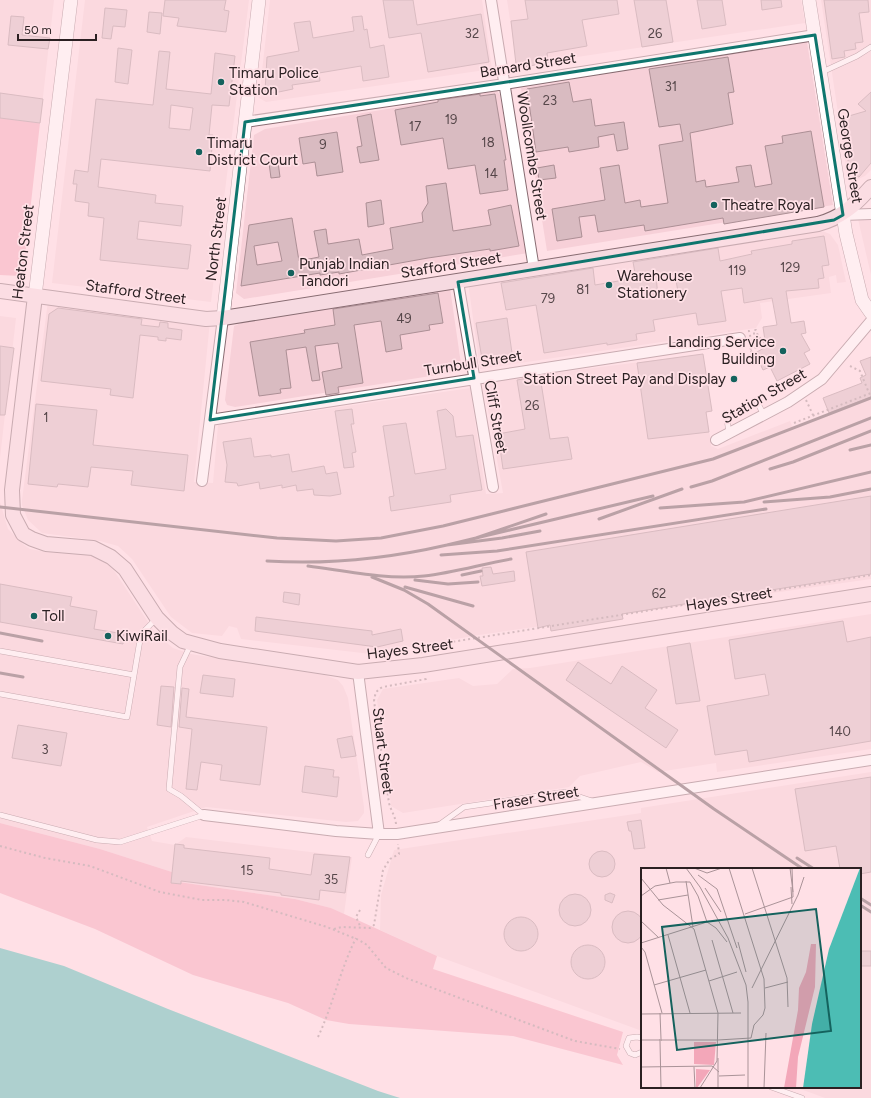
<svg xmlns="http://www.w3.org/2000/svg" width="871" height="1098" font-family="Figtree,sans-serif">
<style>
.built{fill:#f7d0d8}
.green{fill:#f3a7b9}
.water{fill:#4cbdb4}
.building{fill:#d9bbc1;stroke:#ac8f95;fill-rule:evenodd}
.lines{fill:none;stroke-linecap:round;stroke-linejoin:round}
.service-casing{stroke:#886c72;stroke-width:6}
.minor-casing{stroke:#886c72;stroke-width:12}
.tertiary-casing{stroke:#886c72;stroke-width:14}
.secondary-casing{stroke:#886c72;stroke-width:16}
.path{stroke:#a38d91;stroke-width:2;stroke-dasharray:2 3;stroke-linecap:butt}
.service{stroke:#fff;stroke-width:5}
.minor{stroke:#fff;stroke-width:10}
.tertiary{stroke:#fff;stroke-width:13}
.secondary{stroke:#f6dae1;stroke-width:14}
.rail{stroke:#675659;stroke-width:3}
.marked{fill:none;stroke:#0f766e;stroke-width:3;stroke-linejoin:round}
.poi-dot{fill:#14625d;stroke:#ffe0e6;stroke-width:1.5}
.labels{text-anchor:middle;stroke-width:3.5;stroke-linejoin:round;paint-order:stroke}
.number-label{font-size:13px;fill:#56474a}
.street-label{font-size:15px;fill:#2b2022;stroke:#ffe0e6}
.poi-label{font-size:15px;fill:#2b2022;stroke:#ffe0e6;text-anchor:start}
.inset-road{fill:none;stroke:#aa9398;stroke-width:1}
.view{fill:#14625d;fill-opacity:0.15;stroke:#14625d;stroke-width:2}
.inset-edge{fill:none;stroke:#2b2022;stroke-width:2}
</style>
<rect width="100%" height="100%" fill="#ffe0e6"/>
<path class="built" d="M0,0H54L40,123L0,118Z
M85,0H249L211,302L52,283Z
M270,0H482L492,69L266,102L259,98Z
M507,0H801L805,23L517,66Z
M821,0H871V170L865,176L858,179H848Z
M807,42L833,205L547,251L521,88Z
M497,91L500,95L528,253L244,299L236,293L254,135L265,129Z
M858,219H871V275Z
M822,231L830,234L838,245L846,282L837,283L836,275L829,277L831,293L760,303L762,318L756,328L480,369L468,282Z
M450,288L462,371L235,407L227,405L225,400L234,326L241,323Z
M48,301L210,321L194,482L213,483L218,425L470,388L486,494L503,493L483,382L703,354L712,411L706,412L711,442V446L718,449L790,421L793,428L871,397V579L479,635L371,654L241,639L237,628L229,626L222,636L192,633L171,617L132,559L118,546L100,541L42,533L28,520L22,505V500Z
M0,316L16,318L0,458Z
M0,502L8,529L24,545L30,549L46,552L82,551L107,563L115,572L156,634L173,648L191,654L325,675L338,680L343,686L348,698L364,807V813L358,821L346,822L206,807L147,827L152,841L175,845L186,837L352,857L344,914L331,908L295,899L172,881V872L100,849L0,823Z
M871,614V749L717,772L716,763L658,772L641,762L580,776L569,787L403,813L391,806L377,700L383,689L459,678L473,686L497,684L513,669L530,668Z
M871,772V1098H825L795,1087H860V869H642V1031L437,956L380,930L381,895L394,850L641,813V808Z"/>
<path class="green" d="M0,118L40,123L23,274L20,276L0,275Z
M0,823L100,849L172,872V881L295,899L331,908L437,956L433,969L623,1032L617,1055L623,1065L513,1036L349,1024L326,1020L288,1003L193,975L95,929L0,893Z"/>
<path class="water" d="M0,948L64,966L168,1009L378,1091L400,1098H0Z"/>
<path class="building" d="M165,0H226L224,10L229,11L226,32L177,26L179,18L163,16Z
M383,0H413L417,25L481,14L489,62L428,72L421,33L389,38Z
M525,0H617L619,14L582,20L587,46L547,53L548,63L522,67L516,64L511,21L528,19Z
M634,0H666L673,42L642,47Z
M697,0H722L726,25L702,29Z
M761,0H781L782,7L762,10Z
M824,0H868L869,12L859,13L863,42L855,43L856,49L844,51L845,57L832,59Z
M105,8L127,10L125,27L113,26L111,39L102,38Z
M149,12L162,13L160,34L147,32Z
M11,16L24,17L22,35L50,38L48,49L8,45Z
M362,16L364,30L367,29L370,48L384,45L389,77L363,81L361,66L319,73L320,81L292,85L293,89L274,93L265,91L267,57L299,51L294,23L310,21L313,38L354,31L352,17Z
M118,48L132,50L128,84L115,82Z
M159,51L170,52L166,89L211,94L215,53L235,56L229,106L212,105L209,135H213L210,171L101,159L98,187L156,195L155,203L183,206L181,226L139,221L137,239L191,245L188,269L100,260L104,218L88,216L89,203L75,201L77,184H73L75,170L88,172L96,99L153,105ZM171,105L193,108L190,130L169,128Z
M728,57L734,92L728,93L733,124L690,133L696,182L705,180L706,187L739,182L736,167L751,165L755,187L772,184L765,146L783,143L782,136L811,131L824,207L724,224L723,218L645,231L644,225L598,232L595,215L579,217L582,237L557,241L552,209L605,200L600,168L619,165L625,203L640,200L641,207L668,203L659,145L683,141L680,124L659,127L649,69Z
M569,82L573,102L591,99L595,126L624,122L628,149L617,151L614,134L598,137L599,147L569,152L568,147L536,152L527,89Z
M871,92V163L859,177L850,174L842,118L866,111L858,104Z
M0,93L43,99L40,123L0,118Z
M480,94V96L495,94L506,160H504L508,190L480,194L475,165L448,169L443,138L401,145L395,110L438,102V100Z
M371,114L379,160L360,163L357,147L362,146L357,117Z
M337,132L343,172L317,176L315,162L303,164L299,138Z
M278,162L280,177L271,178L269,163Z
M554,165L556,178L539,180L537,168Z
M446,183L453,231L491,225L488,210L511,205L519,246L490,251V249L428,258L339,274V272L320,275V273L241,286L249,225L292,218L299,261L319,257L314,231L326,229L328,244L359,239L362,255L393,249L390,228L423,222L422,213L428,203L426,186ZM278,242L282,261L257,265L254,246Z
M381,200L384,224L368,227L366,203Z
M824,236L829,265L822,266L824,278L818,279L819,288L786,291L791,323L804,321L806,333L801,334L810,350L804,353L810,364L777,381L770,367L763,370L755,353L766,347L763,327L777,325L772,298L744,303L742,288L721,291L726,321L698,325L696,313L653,320L655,331L636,334L637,340L607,345V343L544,353L536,305L506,310L501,283L593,268L595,285L636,278L633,262L718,248L720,261L752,254L751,251L792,244V241ZM675,274L678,292L658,296L656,277Z
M438,293L443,323L429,325L430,330L400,335L402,349L386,352L381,321L354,325L363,383L338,387L339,393L326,395L322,372L342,368L338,343L315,346L320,380L312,381L306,347L286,350L291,388L280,389L281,393L259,396L250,342L305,333L304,330L335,325L333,309Z
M58,308L142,319L141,325L159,327L160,322L168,323V328L182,330L181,340L166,338V341L158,340V337L140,335L133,398L110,395L111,389L41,381L49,314Z
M507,318L513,360L483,365L476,323Z
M0,346L14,348L5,415H0Z
M703,354L712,411L706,412L709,432L648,439L637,363Z
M871,357V397L829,413L823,398L862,383L860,378L866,375L860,361Z
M540,376L550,439L568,437L572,459L503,469L498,434L525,429L517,380Z
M36,404L97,410L93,445L188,455L184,491L131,485L133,471L91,467L88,487L58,484L57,487L28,484Z
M352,409L354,424H351L356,452L352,453L354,467L344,468L335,411Z
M446,409L453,416L456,437L473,435L482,490L450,495L451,502L391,511L389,497L394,496L383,426L406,423L415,474L446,469L437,411Z
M251,438L254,457L271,455V457L289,454L292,472L324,466L326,474L337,472L341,494L330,496L314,495L313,489L297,491L296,485L282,488V485L260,489L259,482L238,486L237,483L225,482L227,465L223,442Z
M871,496V574L622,614L623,619L551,631L550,625L538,628L526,552Z
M491,567L493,574L514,571L515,581L482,586L480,576H483L482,568Z
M0,584L72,597L70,606L97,611L94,629L124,634L123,644L0,622Z
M284,592L300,594L299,605L283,602Z
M256,617L372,631V635L401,629L403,641L377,647L255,631Z
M843,621L847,642L871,637V741L749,762L747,750L715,755L707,706L769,695L765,674L735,679L729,640Z
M690,643L700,701L676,704L667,647Z
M578,662L611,684L622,666L657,690L645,708L678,730L666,748L566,680Z
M203,675L235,679L233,697L200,693Z
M161,686L174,687L171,727L157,725Z
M182,688L189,689L186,717L267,727L260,785L220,780L222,765L201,762L197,790L186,789L192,729L179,727Z
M18,725L67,733L61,766L12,758Z
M352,736L356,756L341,758L337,739Z
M305,766L334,770L333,777H339L337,797L302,792Z
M871,777V872L860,874V869H840L836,846L805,851L795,789Z
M641,820L645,848L634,849L631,831H629L627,822Z
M175,844L184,845V848L270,858L269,869L311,875L314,854L350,857L345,893L320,890L319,900L281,895V893L181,881V884L171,883Z
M589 864a13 13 0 1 1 26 0a13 13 0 1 1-26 0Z
M610,893L615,895L612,903L605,900V895Z
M559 910a16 16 0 1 1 32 0a16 16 0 1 1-32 0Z
M612 927a16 16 0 1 1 32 0a16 16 0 1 1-32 0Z
M504 934a17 17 0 1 1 34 0a17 17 0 1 1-34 0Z
M571 962a17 17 0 1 1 34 0a17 17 0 1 1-34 0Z
M860,951H871V966H860Z"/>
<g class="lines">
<defs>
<path id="service" d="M820,73L857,56L871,47
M756,400L764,415
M726,413L729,433
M191,644L180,667L169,789L181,796L204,815
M0,651L134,675
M0,694L127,717L141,634L156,619
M0,815L97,840L120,842L204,815
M439,825L464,807L565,792L592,801
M368,855L379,834
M642,1038L637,1037L629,1038L626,1046L630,1053L635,1055L642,1052
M771,1087L802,1098"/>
<path id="minor" d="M491,0L534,269
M245,122L505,84L815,35
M843,215L871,214
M458,282L493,487
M210,420L740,338
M716,440L788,402L822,379L871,321
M202,481L223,318
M358,672L379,834
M204,815L336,831L379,834H397L871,760"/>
<path id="tertiary" d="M809,0L846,234L862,300L871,313
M35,296L71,0
M223,318L259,0"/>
<path id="secondary" d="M0,291L206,319L223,318L818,224C841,218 855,205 871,187
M35,296L12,490L13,515L23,534L32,539L46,544L93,548L111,557L125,569L157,618L172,633L183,641L220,651L358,672L423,665L871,594"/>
</defs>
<use href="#service" class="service-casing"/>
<use href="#minor" class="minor-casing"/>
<use href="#tertiary" class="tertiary-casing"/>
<use href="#secondary" class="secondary-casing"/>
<path class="path" d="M748,331H749L752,344L754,343V330H756L758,336L765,343V348
M752,352L749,349L765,346
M850,366L860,371L869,393
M806,400L813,415
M794,423L871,393
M422,653L420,647L871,575
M396,824C395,815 391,811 389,803L374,701C375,694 376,690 383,687L426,679L425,676
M0,846L45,858L90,866L160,892L202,900H226L244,902L327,927L359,940L367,945L386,968L406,978L575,1041L620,1049
M360,910L356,917L361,928
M334,929L342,927L370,928L374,925L383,870L390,859L399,854L398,844
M318,1037C333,1005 340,970 356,938"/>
<use href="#service" class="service"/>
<use href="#minor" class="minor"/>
<use href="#tertiary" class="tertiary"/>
<use href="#secondary" class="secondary"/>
<path class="rail" d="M850,450L871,445
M770,469L793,462L871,431
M691,487L712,481L871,418
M764,502L830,497L871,489
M0,507L277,538L336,541L381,538L443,526L713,459L871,398
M660,508L744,502L871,472
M546,514L476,538L653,496
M599,519L682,489
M476,538L447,545L502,538L540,531
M441,555L497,551L766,509
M267,561C330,565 386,559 447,545
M308,566C346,571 385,580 424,576C453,573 482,564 511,559
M462,575L481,571
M372,577L404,590L428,604L714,809L803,869
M415,580L448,584L478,582
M405,587L473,606
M0,633L42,641
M0,673L23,677
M797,858L814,869
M860,898L871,905
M860,905L871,912"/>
</g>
<path d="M0 0H871V1098H0ZM815,35L843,215L834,220L458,282L474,378L210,420L245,122Z" fill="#ffe0e6" fill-opacity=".55" fill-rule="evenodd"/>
<path class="marked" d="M815,35L843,215L834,220L458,282L474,378L210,420L245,122Z"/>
<g class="poi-dot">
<circle cx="221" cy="82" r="4"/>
<circle cx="199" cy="152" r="4"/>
<circle cx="714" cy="205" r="4"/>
<circle cx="291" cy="273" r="4"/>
<circle cx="609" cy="285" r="4"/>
<circle cx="783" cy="351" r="4"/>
<circle cx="734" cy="379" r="4"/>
<circle cx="34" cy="616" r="4"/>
<circle cx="108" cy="636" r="4"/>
</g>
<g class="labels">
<g class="number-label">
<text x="472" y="38">32</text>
<text x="655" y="38">26</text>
<text x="671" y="91">31</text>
<text x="550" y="105">23</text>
<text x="451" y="124">19</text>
<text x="415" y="131">17</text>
<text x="488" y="147">18</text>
<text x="323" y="149">9</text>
<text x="491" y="178">14</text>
<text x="790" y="272">129</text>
<text x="737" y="275">119</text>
<text x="583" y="294">81</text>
<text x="548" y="303">79</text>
<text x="404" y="323">49</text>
<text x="532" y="410">26</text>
<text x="46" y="422">1</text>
<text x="659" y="598">62</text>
<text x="840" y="736">140</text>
<text x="45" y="754">3</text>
<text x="247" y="875">15</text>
<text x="331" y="884">35</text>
</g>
<g class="street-label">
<text transform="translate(528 65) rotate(-9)" y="5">Barnard Street</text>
<text transform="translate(532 156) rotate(81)" y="5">Woollcombe Street</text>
<text transform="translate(850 156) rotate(81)" y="5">George Street</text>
<text transform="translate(216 239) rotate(-83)" y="5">North Street</text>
<text transform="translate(23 252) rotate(-83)" y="5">Heaton Street</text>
<text transform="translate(451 265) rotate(-9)" y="5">Stafford Street</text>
<text transform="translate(136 292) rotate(8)" y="5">Stafford Street</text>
<text transform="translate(473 363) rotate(-9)" y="5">Turnbull Street</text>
<text transform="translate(764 396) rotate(-30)" y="5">Station Street</text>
<text transform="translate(496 417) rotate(80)" y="5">Cliff Street</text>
<text transform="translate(729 599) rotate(-9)" y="5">Hayes Street</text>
<text transform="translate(410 649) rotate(-7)" y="5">Hayes Street</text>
<text transform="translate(383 751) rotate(83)" y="5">Stuart Street</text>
<text transform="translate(536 798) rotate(-9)" y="5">Fraser Street</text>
</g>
<g class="poi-label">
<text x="229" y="78">Timaru Police<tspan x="229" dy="17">Station</tspan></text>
<text x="207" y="148">Timaru<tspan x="207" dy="17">District Court</tspan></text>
<text x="722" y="210">Theatre Royal</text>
<text x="299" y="269">Punjab Indian<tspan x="299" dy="17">Tandori</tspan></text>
<text x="617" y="281">Warehouse<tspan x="617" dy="17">Stationery</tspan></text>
<text x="775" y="347" text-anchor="end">Landing Service<tspan x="775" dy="17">Building</tspan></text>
<text x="726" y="384" text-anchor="end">Station Street Pay and Display</text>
<text x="42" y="621">Toll</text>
<text x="116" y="641">KiwiRail</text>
</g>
</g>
<g transform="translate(641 868)">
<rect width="220" height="220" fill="#ffe0e6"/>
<path d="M170,76H175L174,119L157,189L155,220H143L157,142L158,120L165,104ZM53,174H75L73,197L53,196ZM55,201L69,202L56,220H55Z" fill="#f3a7b9"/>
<path d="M219,0L220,220H162L171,156L188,81Z" fill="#4cbdb4"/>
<path class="inset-road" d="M25,0L29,15M45,0L59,19L87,70L105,117L107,134V220M53,0L66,5L81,0M111,0L146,110L147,139M149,0L152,24M57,7L76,21L96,80M0,10L22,37L53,61L77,145L76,193L59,220M45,13L52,59M150,19L151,36M64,20L80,44M0,28L14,18L35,14H49L57,28L66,54L75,60L86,74M17,32L47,27M104,46L152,29L151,0M0,53L18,70M27,67L49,145M71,72L92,145M97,74L105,104M0,75L66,54M0,79L4,84L21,145M68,113L96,104M13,117L65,102M111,120L157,27L163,9M124,120L147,114M19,145L20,171M0,146L100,145M0,172H18M21,172H18H77M77,172L110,170L113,157L122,147L124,140L123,111L88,0M19,173L20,220M0,199L71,198L78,204M53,199L54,220M78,208L104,207M77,220V190M123,220L125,165"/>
<path class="view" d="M175,41L190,163L36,182L21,59Z"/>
<rect width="220" height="220" class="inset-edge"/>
</g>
<path d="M18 34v6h78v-6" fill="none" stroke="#2b2022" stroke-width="2"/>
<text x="24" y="34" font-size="12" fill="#2b2022" stroke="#ffe0e6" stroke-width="3" paint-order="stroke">50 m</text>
</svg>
